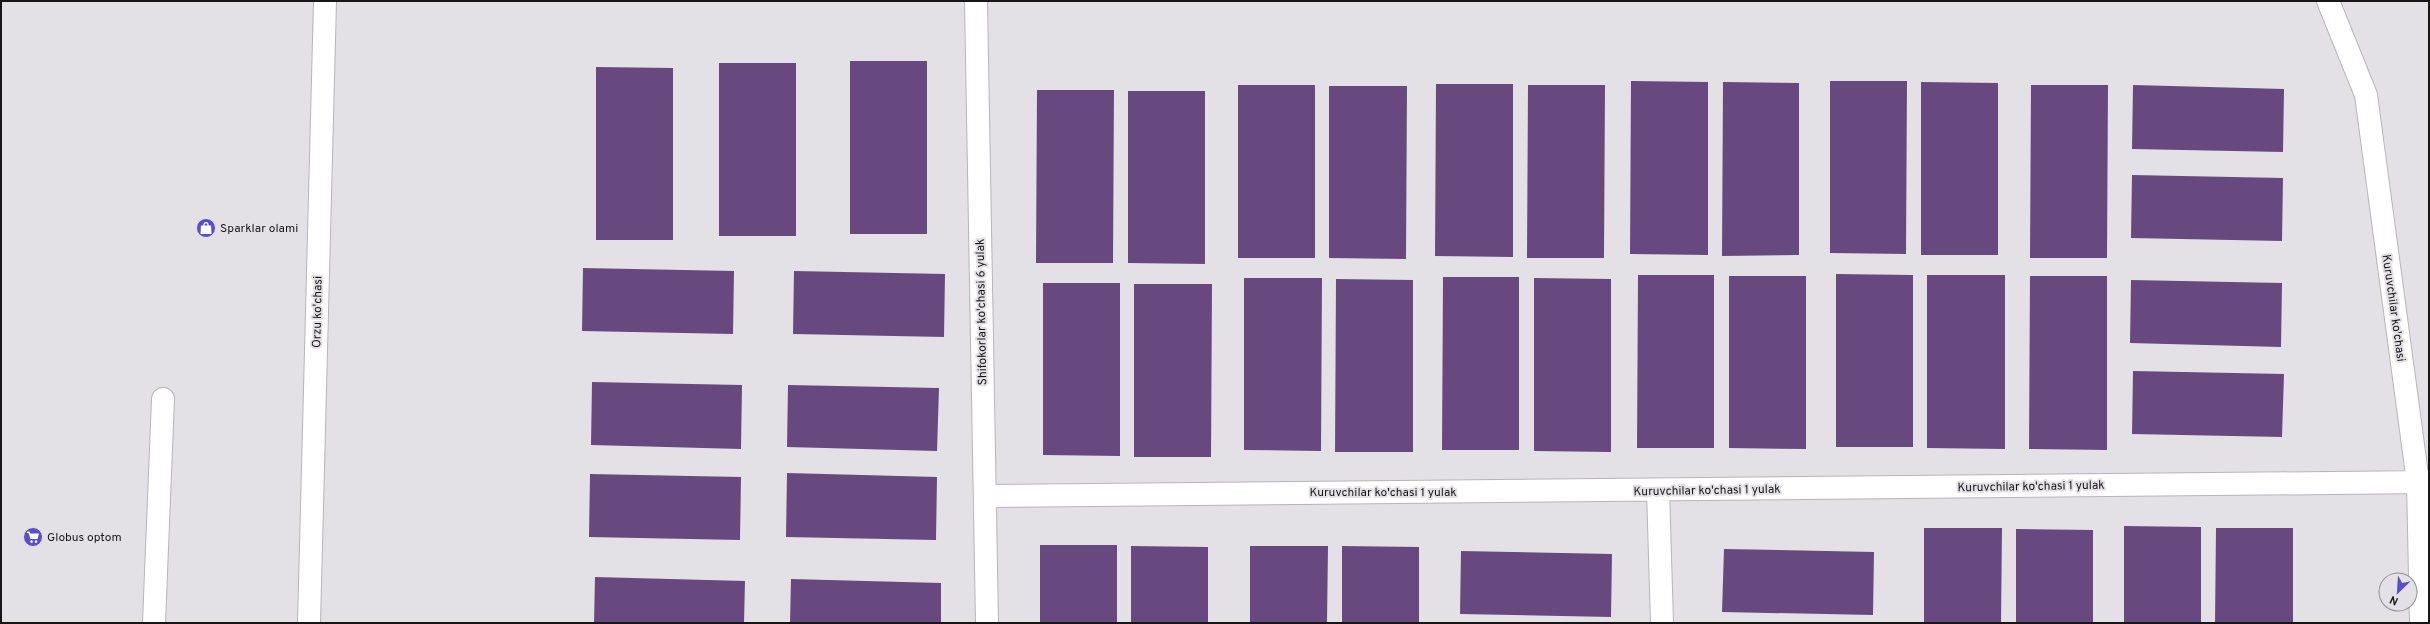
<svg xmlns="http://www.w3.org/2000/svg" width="2430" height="624" font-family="Overpass,sans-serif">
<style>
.building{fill:#68497f}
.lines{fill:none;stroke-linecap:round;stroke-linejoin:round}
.minor-casing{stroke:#b7b4ba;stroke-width:24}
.primary-casing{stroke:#b7b4ba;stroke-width:24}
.minor{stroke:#fff;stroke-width:22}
.primary{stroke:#fff;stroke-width:22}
.labels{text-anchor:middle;stroke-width:4;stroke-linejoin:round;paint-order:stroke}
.poi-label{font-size:12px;fill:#181718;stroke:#e4e1e6;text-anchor:start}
.street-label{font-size:12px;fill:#181718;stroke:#e4e1e6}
</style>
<rect width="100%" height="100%" fill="#e4e1e6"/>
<path class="building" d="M850,61H927V234H850Z
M719,63H796V236H719Z
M596,67L673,68V240H596Z
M1631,81L1708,82V255L1630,254Z
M1830,81H1907L1906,254L1830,253Z
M1723,82L1799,83V255L1722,256Z
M1921,82L1998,83V255H1921Z
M1436,84H1513V257L1435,256Z
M1238,85H1315V258H1238Z
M1528,85H1605L1604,258H1527Z
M2031,85H2108L2107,258H2030Z
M2133,85L2284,89L2283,152L2132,149Z
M1329,86H1407L1406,259L1329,258Z
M1037,90H1114L1113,263H1036Z
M1128,91H1205V264L1128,263Z
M2132,175L2283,178L2282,241L2131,238Z
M583,268L734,271L733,334L582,331Z
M794,271L945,274L944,337L793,334Z
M1836,274L1913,275V447H1836Z
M1638,275H1714V448H1637Z
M1927,275H2005V449L1927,448Z
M1729,276H1806V449L1729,448Z
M2030,276H2107V450L2029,449Z
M1443,277H1519V450H1442Z
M1244,278H1322L1321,451L1244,450Z
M1534,278L1611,279V452L1534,451Z
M1336,279L1413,280V452H1335Z
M2131,280L2282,283L2281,347L2130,343Z
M1043,283H1120V456L1043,455Z
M1134,284H1212L1211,457H1134Z
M2133,371L2284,374L2282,437L2132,434Z
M592,382L742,385L741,449L591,445Z
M788,385L939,388L937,451L787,447Z
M787,473L937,477L936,540L786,537Z
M590,474L741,477L740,540L589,537Z
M2124,526L2201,527V623H2124Z
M1924,528H2002L2001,623H1924Z
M2216,528H2293V623H2215Z
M2016,529L2093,530V623H2016Z
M1040,545H1117V623H1040Z
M1131,546L1208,547V623H1131Z
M1250,546H1328L1327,623H1250Z
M1342,546L1419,547V623H1342Z
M1724,549L1874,552L1873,615L1722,612Z
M1461,551L1612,554L1611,617L1460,614Z
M595,577L745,581L744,623H594Z
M791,579L941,583V623H790Z"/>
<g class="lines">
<defs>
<path id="minor" d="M976,1L987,623
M2328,1L2366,95L2418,482L2421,623
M1658,490L1662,623
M985,496L2429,482
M154,623L163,399"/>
<path id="primary" d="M309,623L325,1"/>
</defs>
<use href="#minor" class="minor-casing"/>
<use href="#primary" class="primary-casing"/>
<use href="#minor" class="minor"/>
<use href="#primary" class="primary"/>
</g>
<defs>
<symbol id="shop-disc" viewBox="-11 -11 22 22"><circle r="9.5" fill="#5b4ec6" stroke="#e4e1e6"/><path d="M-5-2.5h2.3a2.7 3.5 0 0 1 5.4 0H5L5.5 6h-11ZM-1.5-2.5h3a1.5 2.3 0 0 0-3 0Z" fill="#fff"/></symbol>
<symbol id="supermarket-disc" viewBox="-11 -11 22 22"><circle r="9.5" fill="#5b4ec6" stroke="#e4e1e6"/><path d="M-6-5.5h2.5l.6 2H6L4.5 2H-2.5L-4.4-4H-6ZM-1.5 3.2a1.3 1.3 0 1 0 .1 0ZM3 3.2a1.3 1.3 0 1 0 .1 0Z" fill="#fff"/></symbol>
</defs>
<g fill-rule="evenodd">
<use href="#shop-disc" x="195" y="217" width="22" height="22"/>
<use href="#supermarket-disc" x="22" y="526" width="22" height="22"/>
</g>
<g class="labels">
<g class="poi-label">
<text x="220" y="232">Sparklar olami</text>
<text x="47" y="541">Globus optom</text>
</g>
<g class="street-label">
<text transform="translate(2394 308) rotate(82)" y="4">Kuruvchilar ko'chasi</text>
<text transform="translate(317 312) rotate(-89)" y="4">Orzu ko'chasi</text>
<text transform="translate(981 312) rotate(-91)" y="4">Shifokorlar ko'chasi 6 yulak</text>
<text transform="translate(2031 486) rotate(-1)" y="4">Kuruvchilar ko'chasi 1 yulak</text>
<text transform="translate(1707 490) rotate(-1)" y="4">Kuruvchilar ko'chasi 1 yulak</text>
<text x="1383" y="496">Kuruvchilar ko'chasi 1 yulak</text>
</g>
</g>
<rect width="2430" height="624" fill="none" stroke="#181718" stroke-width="4"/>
<g transform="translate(2398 592) rotate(205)"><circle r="19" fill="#e4e1e6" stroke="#929094"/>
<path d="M0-3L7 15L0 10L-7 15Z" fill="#5b4ec6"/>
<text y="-6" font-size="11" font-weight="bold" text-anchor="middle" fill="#181718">N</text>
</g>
</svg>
